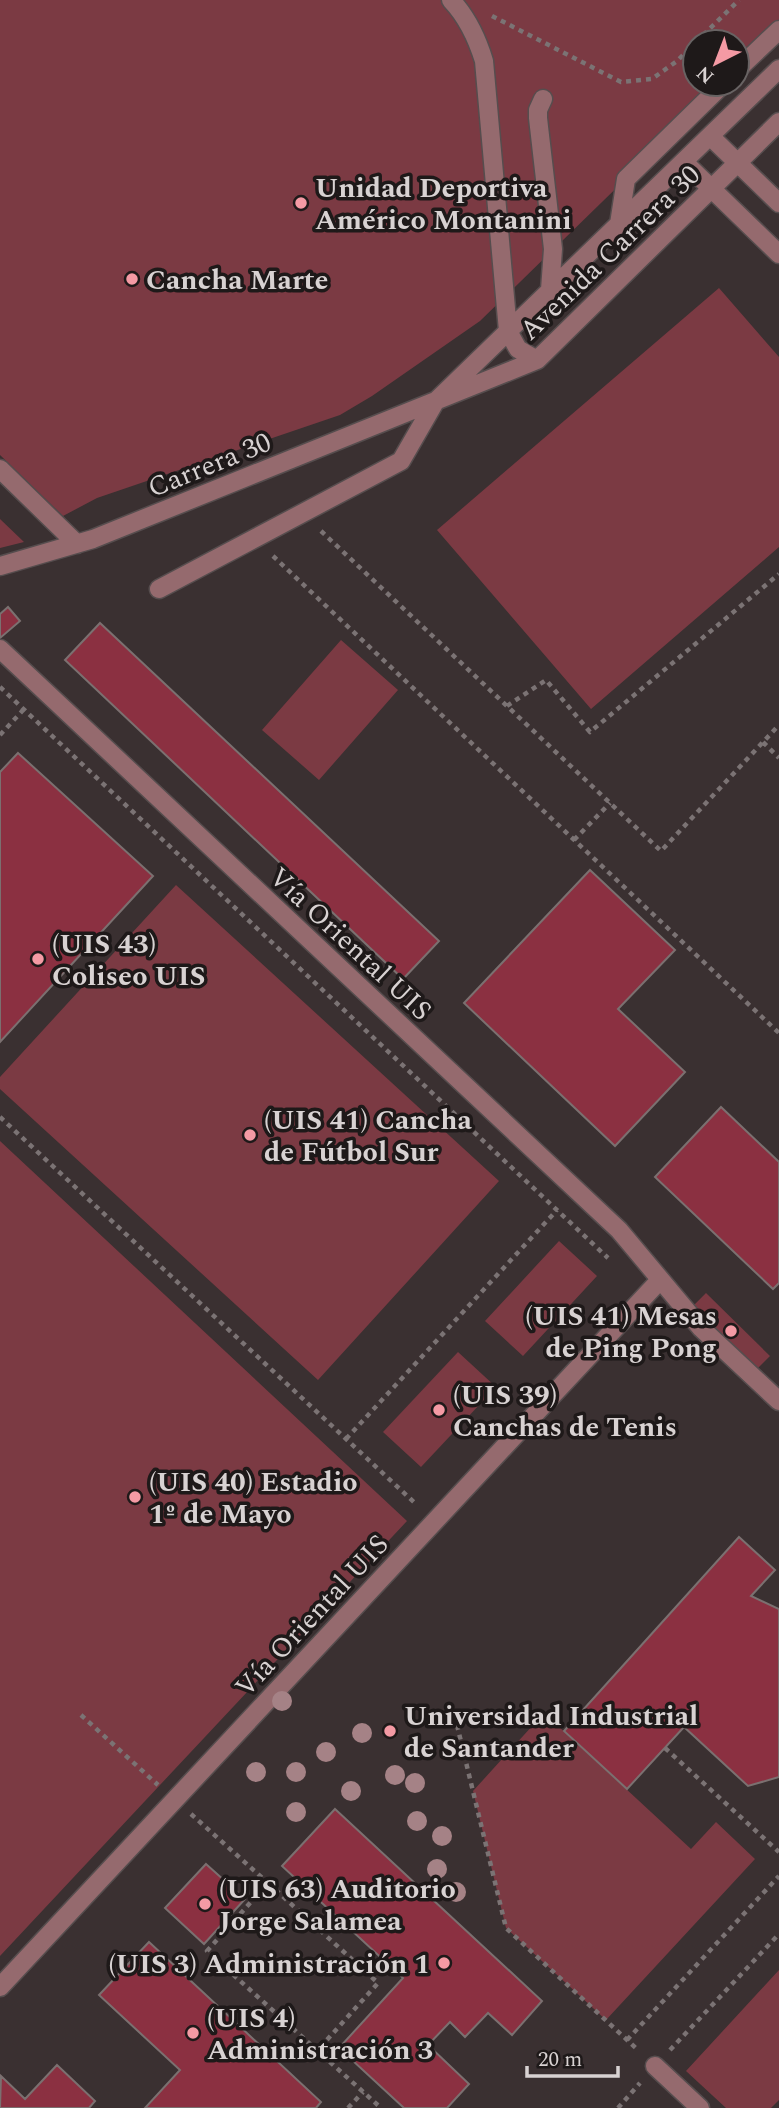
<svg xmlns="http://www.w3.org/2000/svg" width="779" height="2108" font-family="Spectral,serif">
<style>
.green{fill:#7b3a43}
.building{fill:#8b3041;stroke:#7b7070;stroke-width:2}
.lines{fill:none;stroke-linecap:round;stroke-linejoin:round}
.minor-casing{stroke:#564d4e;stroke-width:21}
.path{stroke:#7b7374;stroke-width:4.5;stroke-dasharray:5 5;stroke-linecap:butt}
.minor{stroke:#956a6e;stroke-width:18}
.tree{fill:#a58286}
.poi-dot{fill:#f49aa4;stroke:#1e1919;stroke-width:2.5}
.labels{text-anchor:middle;stroke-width:7;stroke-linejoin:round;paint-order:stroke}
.poi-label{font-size:28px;font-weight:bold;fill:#d8d2d2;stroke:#1e1919;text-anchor:start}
.street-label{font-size:28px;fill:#d8d2d2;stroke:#1e1919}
</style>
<rect width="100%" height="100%" fill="#3a3031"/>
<path class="green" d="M0,0H779V29L737,70V42H695V84H723L480,321L372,396L340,415L97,498L63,516L0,455Z
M719,288L779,357V547L591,709L437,530Z
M0,519L24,542L0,548Z
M341,640L398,690L319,780L262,730Z
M176,885L499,1181L318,1380L0,1089V1077Z
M0,1141L407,1521L0,1956Z
M559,1241L597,1276L523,1356L485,1321Z
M706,1293L770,1356L756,1370L692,1307Z
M458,1352L496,1387L421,1467L383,1432Z
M544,1713L691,1849L716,1822L755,1859L606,2020L506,1928L473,1791Z
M779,1970V2100L771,2108H726L686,2071Z"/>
<path class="building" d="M8,607L20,621L0,638V614Z
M100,623L439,941L403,979L65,660Z
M18,753L153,876L0,1042V772Z
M590,870L675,950L618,1009L685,1072L615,1146L464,1003Z
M721,1107L779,1162V1283L773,1289L655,1177Z
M739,1537L775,1570L751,1596L779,1609V1777L748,1786L684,1727L627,1789L564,1731Z
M335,1809L542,2001L512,2035L488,2013L465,2037L450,2022L428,2045L469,2084L447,2108H404L339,2048L403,1978L282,1866Z
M206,1864L245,1899L204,1944L165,1908Z
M149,1942L321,2102L316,2108H145L180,2070L99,1995Z
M57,2065L95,2101L89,2108H0L1,2076L25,2099Z"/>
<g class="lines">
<defs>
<path id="minor" d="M451,0C468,18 477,38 484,61L508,331L518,349L537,360
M737,70L779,30
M543,99L538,110V118L553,249L550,290
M710,136L779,203
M684,162L779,254
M619,224L626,179L723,84
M0,469L77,544
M0,566L93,539L537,360L779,122
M159,589L401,461L435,402L779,69
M0,649L619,1230L701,1328L779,1401
M0,1987L660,1280
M655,2066L700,2108"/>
</defs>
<use href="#minor" class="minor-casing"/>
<path class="path" d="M492,16L621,82L652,79L677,61L695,43
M696,42L739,0
M321,531L661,851L779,725
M273,556L779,1033
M0,687L608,1258
M507,706L546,680L590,732L779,574
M0,735L25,708
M763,742L779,758
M574,840L610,803
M0,1117L417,1505
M346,1439L557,1210
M81,1715L158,1785
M457,1725L506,1928L639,2051
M665,1748L779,1852
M191,1814L268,1883L207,1951L381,2108
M268,1883L378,1983L317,2051
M627,2040L779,1876
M670,2050L779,1934
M348,2108L363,2092
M618,2108L640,2083"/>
<use href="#minor" class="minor"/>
</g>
<g class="tree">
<circle cx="282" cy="1701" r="10"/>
<circle cx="362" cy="1733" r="10"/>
<circle cx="326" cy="1752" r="10"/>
<circle cx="256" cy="1772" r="10"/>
<circle cx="296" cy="1772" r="10"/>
<circle cx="395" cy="1775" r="10"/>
<circle cx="415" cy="1783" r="10"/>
<circle cx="351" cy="1791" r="10"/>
<circle cx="296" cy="1812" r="10"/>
<circle cx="417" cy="1821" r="10"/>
<circle cx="442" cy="1836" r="10"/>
<circle cx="437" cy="1869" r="10"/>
<circle cx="456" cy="1892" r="10"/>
</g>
<g class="poi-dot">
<circle cx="301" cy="203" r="7"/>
<circle cx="132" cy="279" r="7"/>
<circle cx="38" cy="959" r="7"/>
<circle cx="250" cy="1135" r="7"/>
<circle cx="731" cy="1331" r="7"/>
<circle cx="439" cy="1410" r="7"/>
<circle cx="135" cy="1497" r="7"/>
<circle cx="390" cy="1731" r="7"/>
<circle cx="205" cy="1904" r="7"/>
<circle cx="444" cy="1963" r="7"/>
<circle cx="193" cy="2033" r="7"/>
</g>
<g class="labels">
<g class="poi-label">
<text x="315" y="197">Unidad Deportiva<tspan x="315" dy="32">Américo Montanini</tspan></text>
<text x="146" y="289">Cancha Marte</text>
<text x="52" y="953">(UIS 43)<tspan x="52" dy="32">Coliseo UIS</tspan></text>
<text x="264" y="1129">(UIS 41) Cancha<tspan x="264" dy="32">de Fútbol Sur</tspan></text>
<text x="717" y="1325" text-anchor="end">(UIS 41) Mesas<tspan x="717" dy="32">de Ping Pong</tspan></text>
<text x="453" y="1404">(UIS 39)<tspan x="453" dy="32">Canchas de Tenis</tspan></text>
<text x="149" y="1491">(UIS 40) Estadio<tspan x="149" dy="32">1º de Mayo</tspan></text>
<text x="404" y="1725">Universidad Industrial<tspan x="404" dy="32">de Santander</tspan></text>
<text x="219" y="1898">(UIS 63) Auditorio<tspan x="219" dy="32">Jorge Salamea</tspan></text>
<text x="430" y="1973" text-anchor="end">(UIS 3) Administración 1</text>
<text x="207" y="2027">(UIS 4)<tspan x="207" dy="32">Administración 3</tspan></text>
</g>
<g class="street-label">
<text transform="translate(609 252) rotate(-44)" y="10">Avenida Carrera 30</text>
<text transform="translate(209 464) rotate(-22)" y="10">Carrera 30</text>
<text transform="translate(351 943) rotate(43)" y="10">Vía Oriental UIS</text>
<text transform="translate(311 1615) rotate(-47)" y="10">Vía Oriental UIS</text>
</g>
</g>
<g transform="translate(716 63) rotate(222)"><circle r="33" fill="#1e1919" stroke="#686363" stroke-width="2"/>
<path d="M0-5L12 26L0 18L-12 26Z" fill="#f49aa4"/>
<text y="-10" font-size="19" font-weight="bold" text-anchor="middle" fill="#d8d2d2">N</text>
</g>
<path d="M527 2066v10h91v-10" fill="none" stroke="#d8d2d2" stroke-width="3.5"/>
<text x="538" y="2066" font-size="21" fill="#d8d2d2" stroke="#1e1919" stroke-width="5" paint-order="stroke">20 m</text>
</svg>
